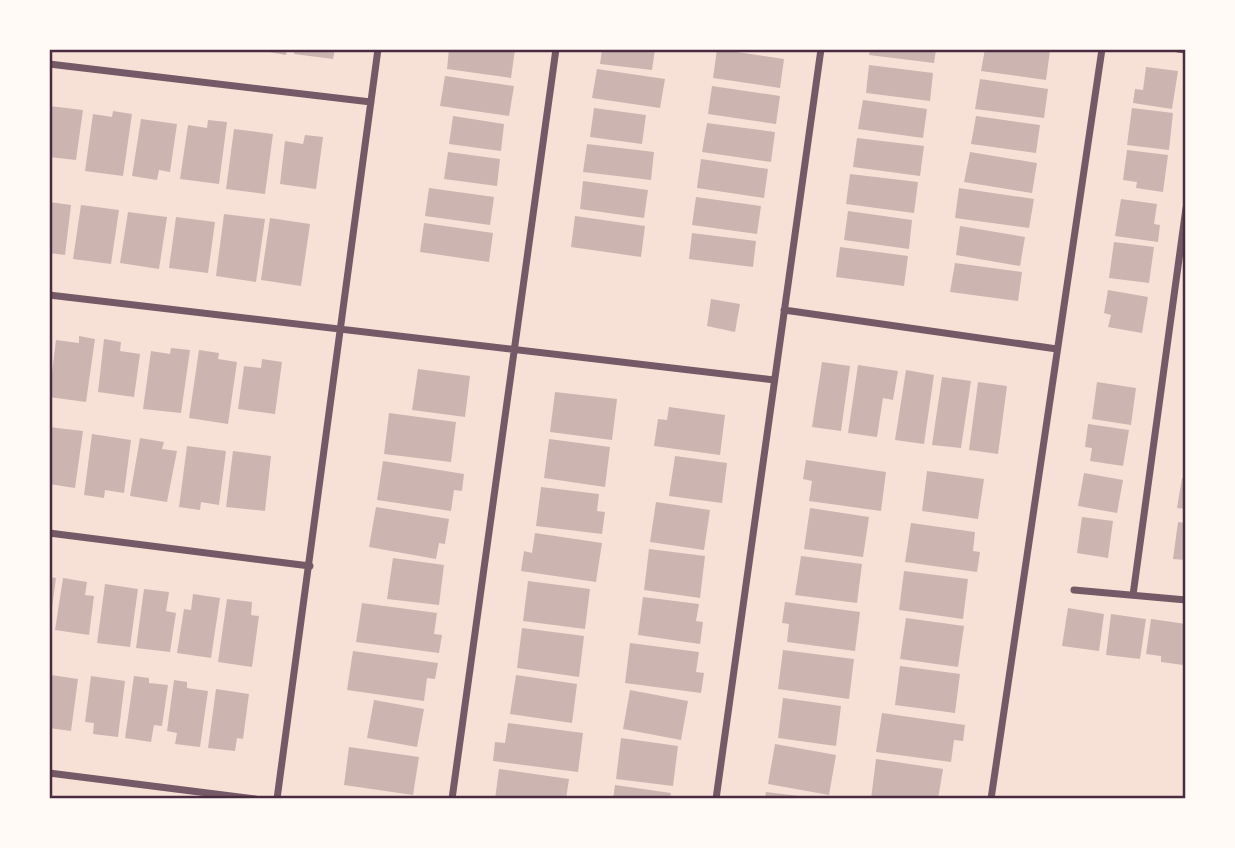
<svg xmlns="http://www.w3.org/2000/svg" width="1235" height="848" font-family="'DM Sans',sans-serif">
<style>
.building{fill:#ccb4b1}
.lines{fill:none;stroke-linecap:round;stroke-linejoin:round}
.minor{stroke:#755966;stroke-width:7}
.neatline{fill:none;stroke:#4a2c40;stroke-width:2.5}
</style>
<rect width="100%" height="100%" fill="#f7e1d7"/>
<path class="building" d="M253,49H287L286,55Z
M295,49H335L333,59L294,54Z
M449,49H515L511,78L447,69Z
M602,49H655L652,70L600,64Z
M717,49L784,59L780,88L713,78Z
M870,49H936L934,63L869,55Z
M985,49L1050,51L1046,80L981,71Z
M869,65L933,73L930,101L866,93Z
M1146,67L1178,71L1172,109L1133,103L1135,89L1143,90Z
M597,69L665,79L660,108L592,98Z
M445,76L514,86L509,116L440,106Z
M980,79L1048,89L1044,118L975,109Z
M712,86L780,96L776,124L708,114Z
M863,100L927,109L923,138L858,129Z
M49,106L83,110L76,160L49,157Z
M594,108L646,115L642,144L590,137Z
M1132,108L1173,113L1169,150L1127,145Z
M113,111L132,114L123,176L85,171L93,114L112,117Z
M453,116L504,124L501,151L449,144Z
M976,116L1040,125L1036,153L971,144Z
M141,119L177,124L170,172L159,170L157,180L132,176Z
M208,120L227,122L219,184L180,179L188,125L207,128Z
M707,123L775,132L771,162L702,152Z
M234,129L273,134L265,194L226,189Z
M305,135L323,137L316,189L280,184L285,141L303,144Z
M857,138L924,146L920,176L853,167Z
M587,144L654,152L651,180L583,172Z
M1127,150L1168,155L1163,192L1136,188L1137,182L1123,180Z
M448,152L500,159L497,186L444,179Z
M970,152L1037,163L1032,193L964,182Z
M701,159L768,169L764,198L697,188Z
M850,174L918,182L914,213L846,204Z
M583,181L648,190L644,218L580,209Z
M429,188L494,197L490,225L425,216Z
M959,188L1034,199L1029,228L955,218Z
M696,197L761,206L757,234L692,225Z
M1121,199L1157,204L1154,224L1160,225L1158,242L1115,236Z
M49,202L71,205L65,255L49,253Z
M81,205L119,210L111,264L73,259Z
M848,211L912,220L909,249L844,240Z
M128,212L167,217L159,269L120,263Z
M224,214L265,219L256,282L216,276Z
M575,216L645,226L641,257L571,247Z
M176,217L215,222L208,273L169,268Z
M270,218L310,224L301,286L261,280Z
M424,223L493,233L489,262L420,252Z
M960,226L1025,237L1020,266L956,255Z
M692,233L756,241L753,267L689,259Z
M1114,242L1154,247L1149,283L1109,278Z
M840,247L908,256L904,286L836,277Z
M955,263L1022,272L1018,301L950,292Z
M1108,290L1148,297L1142,333L1108,327L1111,315L1104,313Z
M711,299L740,304L735,332L707,326Z
M79,336L95,339L86,402L49,397L56,340L79,343Z
M104,339L121,342L120,351L140,354L134,397L98,392Z
M171,348L190,350L181,413L143,409L151,351L170,354Z
M199,350L219,353L218,359L237,362L228,424L189,418Z
M262,359L282,362L275,414L238,409L244,366L261,368Z
M822,362L850,366L841,431L812,427Z
M858,365L898,371L893,400L883,398L877,437L848,433Z
M418,369L470,376L465,417L412,410Z
M906,370L934,375L924,444L895,440Z
M942,377L971,381L961,448L932,445Z
M978,382L1007,386L998,454L969,450Z
M1097,382L1136,388L1131,425L1092,419Z
M555,392L617,399L612,440L550,432Z
M669,407L725,415L720,455L654,446L658,419L667,420Z
M389,413L456,422L451,462L384,454Z
M1088,424L1129,430L1123,466L1090,461L1092,448L1085,447Z
M49,427L83,431L75,488L49,484Z
M92,434L131,440L124,493L105,490L104,498L84,495Z
M140,438L164,442L162,449L177,451L167,502L130,496Z
M549,439L610,447L605,487L544,478Z
M187,446L226,451L219,505L201,502L200,510L179,507Z
M233,451L271,456L265,511L226,507Z
M675,456L727,463L722,503L669,496Z
M806,460L886,472L881,511L809,501L812,481L803,479Z
M383,461L464,474L462,491L454,490L451,511L377,500Z
M927,471L984,479L978,519L922,511Z
M1084,473L1123,480L1117,513L1078,506Z
M1182,478L1186,479V509L1177,508Z
M541,487L599,494L597,511L605,512L602,534L536,526Z
M656,502L710,510L704,550L650,542Z
M376,507L449,519L445,544L439,543L436,559L369,547Z
M810,508L869,517L863,557L804,549Z
M1082,517L1113,521L1108,558L1077,553Z
M1178,522L1186,523V560L1173,559Z
M911,523L975,532L973,551L980,552L977,572L905,562Z
M535,533L602,543L596,582L521,571L524,551L532,553Z
M649,549L705,556L700,598L644,590Z
M801,556L862,564L857,603L795,595Z
M393,558L444,565L439,605L387,599Z
M904,571L968,579L963,619L899,610Z
M49,577L56,578L51,615H49Z
M63,578L87,582L85,595L94,596L89,635L55,630Z
M528,581L590,589L585,629L523,621Z
M105,584L138,589L130,647L97,643Z
M144,589L169,592L166,611L176,613L170,652L136,648Z
M193,594L220,598L211,658L177,653L184,609L191,610Z
M643,597L699,604L696,621L703,622L700,644L638,635Z
M227,599L252,602L251,615L259,616L252,667L218,662Z
M785,602L860,612L855,651L787,642L789,624L782,623Z
M362,603L437,613L434,634L442,635L439,653L356,642Z
M1068,608L1104,614L1099,651L1062,646Z
M1111,614L1146,619L1140,659L1106,655Z
M906,618L964,626L958,667L900,659Z
M1151,619L1186,624L1183,665L1161,662V656L1146,654Z
M522,628L584,636L579,677L517,668Z
M630,643L699,652L696,672L704,673L701,693L625,683Z
M783,650L854,659L849,699L778,689Z
M353,651L438,663L435,679L427,678L424,701L347,690Z
M900,666L960,674L955,713L895,705Z
M51,675L78,679L71,731L49,728Z
M516,675L577,684L572,723L510,714Z
M91,676L125,681L118,737L93,734L94,723L85,722Z
M134,676L149,678V683L168,685L162,726L154,725L151,742L125,738Z
M174,680L187,682V688L208,691L200,747L175,744L177,733L167,731Z
M216,689L249,694L243,739L237,738L235,751L208,748Z
M630,690L688,701L681,740L623,729Z
M783,698L841,706L836,746L778,738Z
M374,700L424,709L417,747L367,738Z
M882,713L965,725L963,741L954,740L951,762L876,752Z
M508,723L583,733L578,772L493,761L495,742L505,743Z
M621,738L678,746L673,786L616,779Z
M775,744L836,755L829,795L768,784Z
M349,747L419,757L413,795L344,785Z
M876,759L943,769L938,799H871Z
M499,769L569,779L566,799H495Z
M615,785L671,793L670,799H613Z
M766,792L807,797V799H765Z"/>
<g class="lines">
<path class="minor" d="M1178,49L1186,50
M49,64L371,102
M49,295L774,380
M784,310L1057,349
M49,533L310,566
M1074,590L1186,600
M1133,595L1186,208
M49,773L255,799
M277,799L378,49
M452,799L556,49
M716,799L821,49
M991,799L1102,49"/>
</g>
<rect width="1235" height="848" fill="none" stroke="#fffaf5" stroke-width="102"/>
<rect x="51" y="51" width="1133" height="746" class="neatline"/>
</svg>
